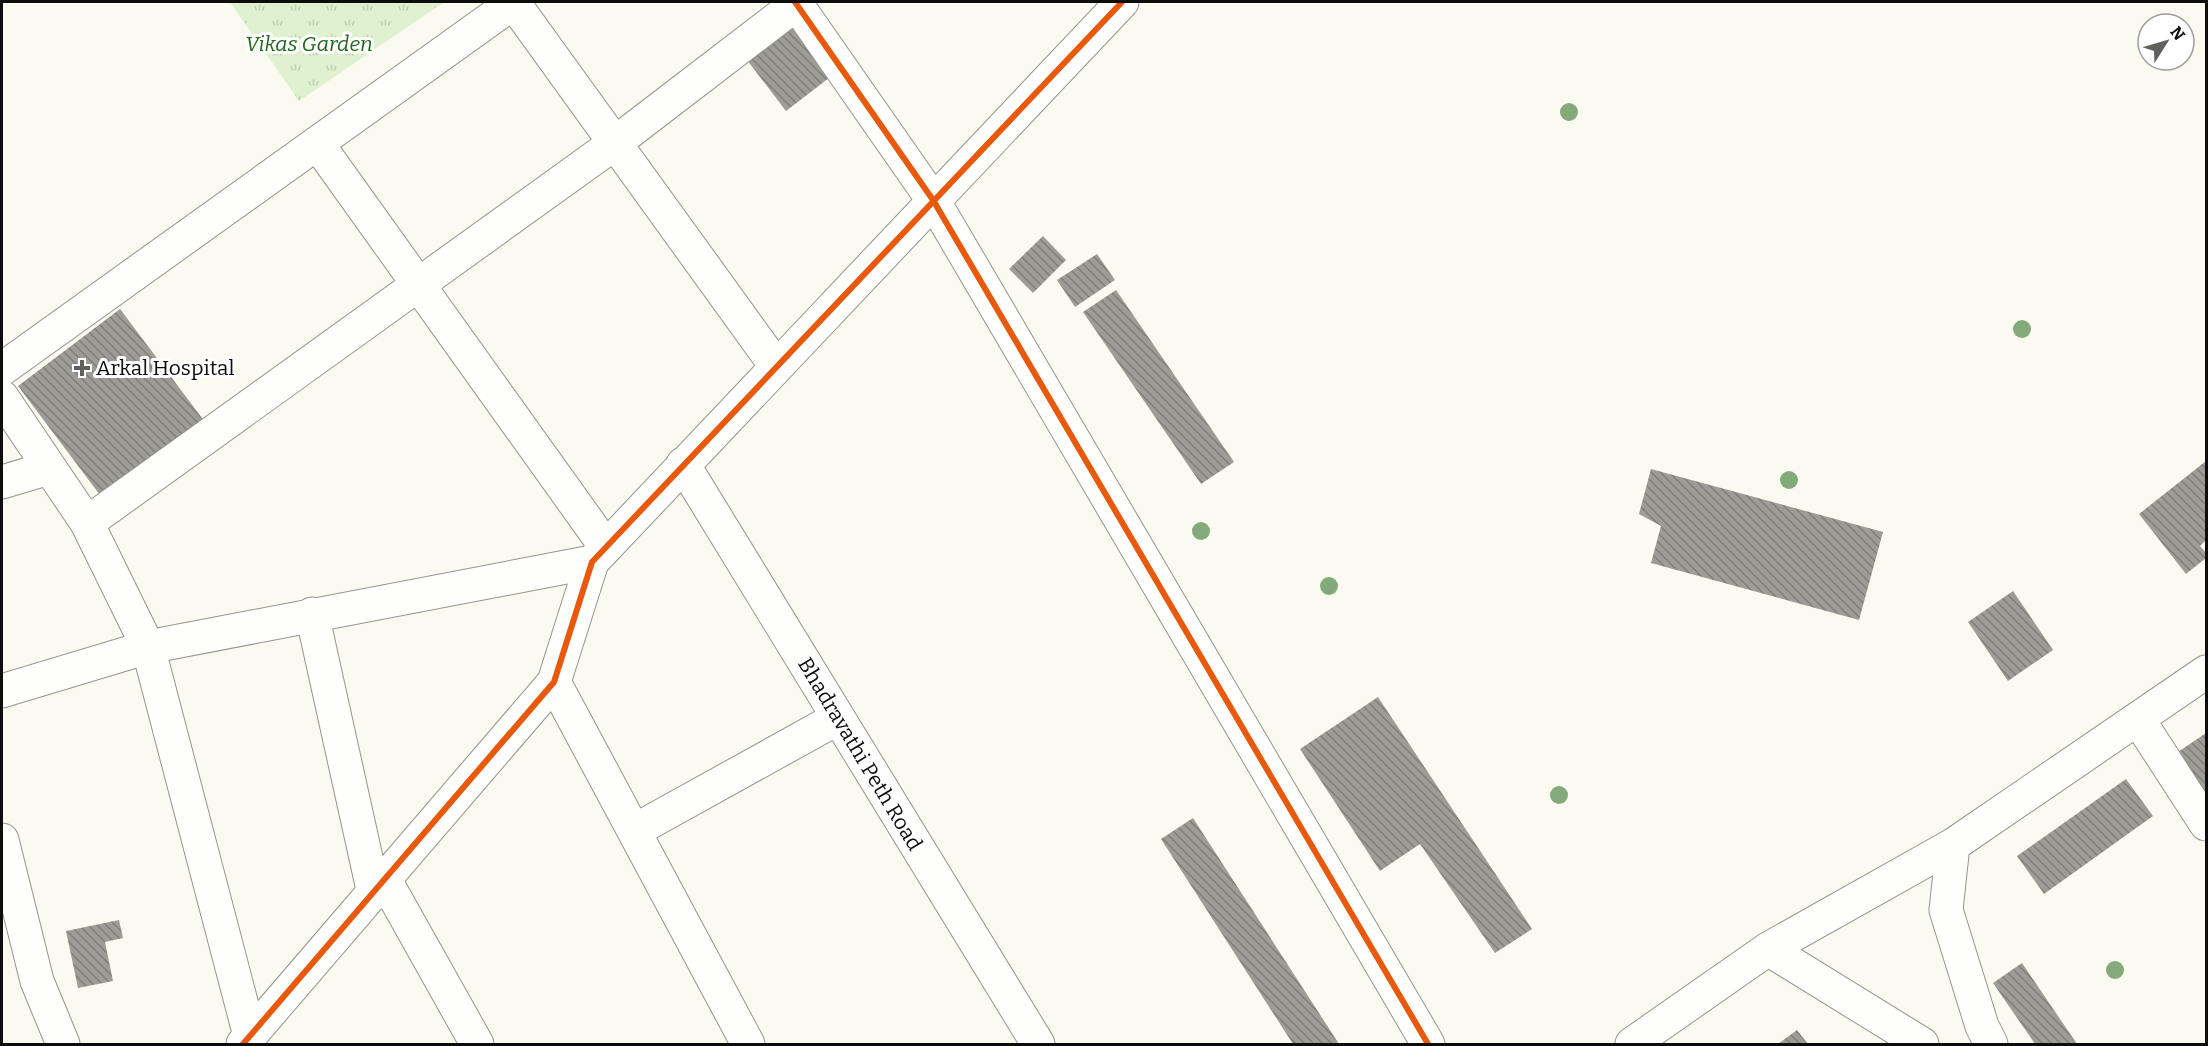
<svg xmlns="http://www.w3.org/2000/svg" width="2208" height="1046" font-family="Bitter,serif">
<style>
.park{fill:url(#park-tufts)}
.building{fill:url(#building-back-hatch)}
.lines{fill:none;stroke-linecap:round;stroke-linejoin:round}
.minor-casing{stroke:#94948f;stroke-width:35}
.tertiary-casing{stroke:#94948f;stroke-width:35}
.minor{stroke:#fefefd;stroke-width:33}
.tertiary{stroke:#fefefd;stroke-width:33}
.cycleway-casing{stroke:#fff;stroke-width:10}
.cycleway{stroke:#e8590c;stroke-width:6}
.tree{fill:#84a97b}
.poi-dot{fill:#60605c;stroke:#fff;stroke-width:2}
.labels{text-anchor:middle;stroke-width:6;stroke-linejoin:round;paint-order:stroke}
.park-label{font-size:21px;font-style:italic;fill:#22661b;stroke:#fff}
.poi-label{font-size:21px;fill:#0d0d0d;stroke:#fff;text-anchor:start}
.street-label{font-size:21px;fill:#0d0d0d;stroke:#fff}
</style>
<defs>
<pattern id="park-tufts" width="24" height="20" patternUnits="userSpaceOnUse" patternTransform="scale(1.5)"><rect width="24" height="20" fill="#e0f1d0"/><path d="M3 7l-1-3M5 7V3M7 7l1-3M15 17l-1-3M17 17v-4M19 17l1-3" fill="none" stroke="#bfcdb1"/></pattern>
<pattern id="building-back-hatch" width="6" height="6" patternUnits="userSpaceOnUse" patternTransform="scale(1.5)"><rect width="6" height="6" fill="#9e9c96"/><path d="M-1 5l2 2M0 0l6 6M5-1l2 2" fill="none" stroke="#7f7e79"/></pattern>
</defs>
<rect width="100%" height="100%" fill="#fbfaf0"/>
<path class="park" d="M230,2H444L299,101Z"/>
<path class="building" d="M799,20L838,71L786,111L747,60Z
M1043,236L1066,260L1033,293L1009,269Z
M1097,254L1115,280L1075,307L1057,280Z
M1116,290L1234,462L1201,484L1083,312Z
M120,309L208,426L106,503L18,386Z
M2206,461V540L2200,546L2206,553V558L2186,574L2139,514Z
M1651,469L1883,532L1859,620L1651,563L1661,526L1639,514Z
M2013,591L2053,650L2008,681L1968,622Z
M1378,697L1532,929L1495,953L1420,844L1380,871L1300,749Z
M2206,733V790L2201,793L2175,754Z
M2126,779L2153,816L2044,894L2017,856Z
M1193,818L1339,1044H1293L1161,839Z
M119,920L123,938L105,942L113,981L78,988L66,931Z
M2022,963L2077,1044H2035L1993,983Z
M1797,1030L1808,1044H1778Z"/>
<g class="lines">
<defs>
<path id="minor" d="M513,2L776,366
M795,2L933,200L1428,1044
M317,143L606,547
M2,369L514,2
M683,464L1038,1044
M2,482L49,468
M87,523L615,143L799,2
M312,614L374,894
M148,647L250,1036
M554,682L748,1044
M2138,719L2206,824
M634,831L838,718
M2,840L37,981L63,1044
M1953,845L1946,910L1982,1026L1991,1044
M385,880L477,1044
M1768,949L1922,1044
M243,1044L554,682L592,562
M1632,1044L1768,949L1953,845L2206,672"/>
<path id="tertiary" d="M2,397L87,523L148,647
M2,691L148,647L592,562L1122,2"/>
</defs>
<use href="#minor" class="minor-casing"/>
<use href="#tertiary" class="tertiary-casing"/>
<use href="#minor" class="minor"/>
<use href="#tertiary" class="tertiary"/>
<defs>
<path id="cycleway" d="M795,2L933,200L1428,1044
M243,1044L554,682L592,562L1122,2"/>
</defs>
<use href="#cycleway" class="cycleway-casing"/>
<use href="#cycleway" class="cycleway"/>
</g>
<g class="tree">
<circle cx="1569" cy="112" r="9"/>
<circle cx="2022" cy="329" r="9"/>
<circle cx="1789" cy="480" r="9"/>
<circle cx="1201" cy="531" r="9"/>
<circle cx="1329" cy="586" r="9"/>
<circle cx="1559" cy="795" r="9"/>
<circle cx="2115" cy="970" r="9"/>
</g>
<path class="poi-dot" d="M79 359h6v6h6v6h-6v6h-6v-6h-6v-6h6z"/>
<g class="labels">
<g class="park-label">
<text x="309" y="51">Vikas Garden</text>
</g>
<g class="poi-label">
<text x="96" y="375">Arkal Hospital</text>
</g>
<g class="street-label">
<text transform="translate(860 754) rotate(59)" y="7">Bhadravathi Peth Road</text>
</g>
</g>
<rect width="2208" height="1046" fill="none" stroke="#0d0d0d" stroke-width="6"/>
<g transform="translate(2166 42) rotate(53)"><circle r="28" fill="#ffffff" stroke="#9e9e9e" stroke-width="1.5"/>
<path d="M0-4.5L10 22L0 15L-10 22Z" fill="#60605c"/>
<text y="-9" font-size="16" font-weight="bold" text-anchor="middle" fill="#0d0d0d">N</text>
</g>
</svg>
